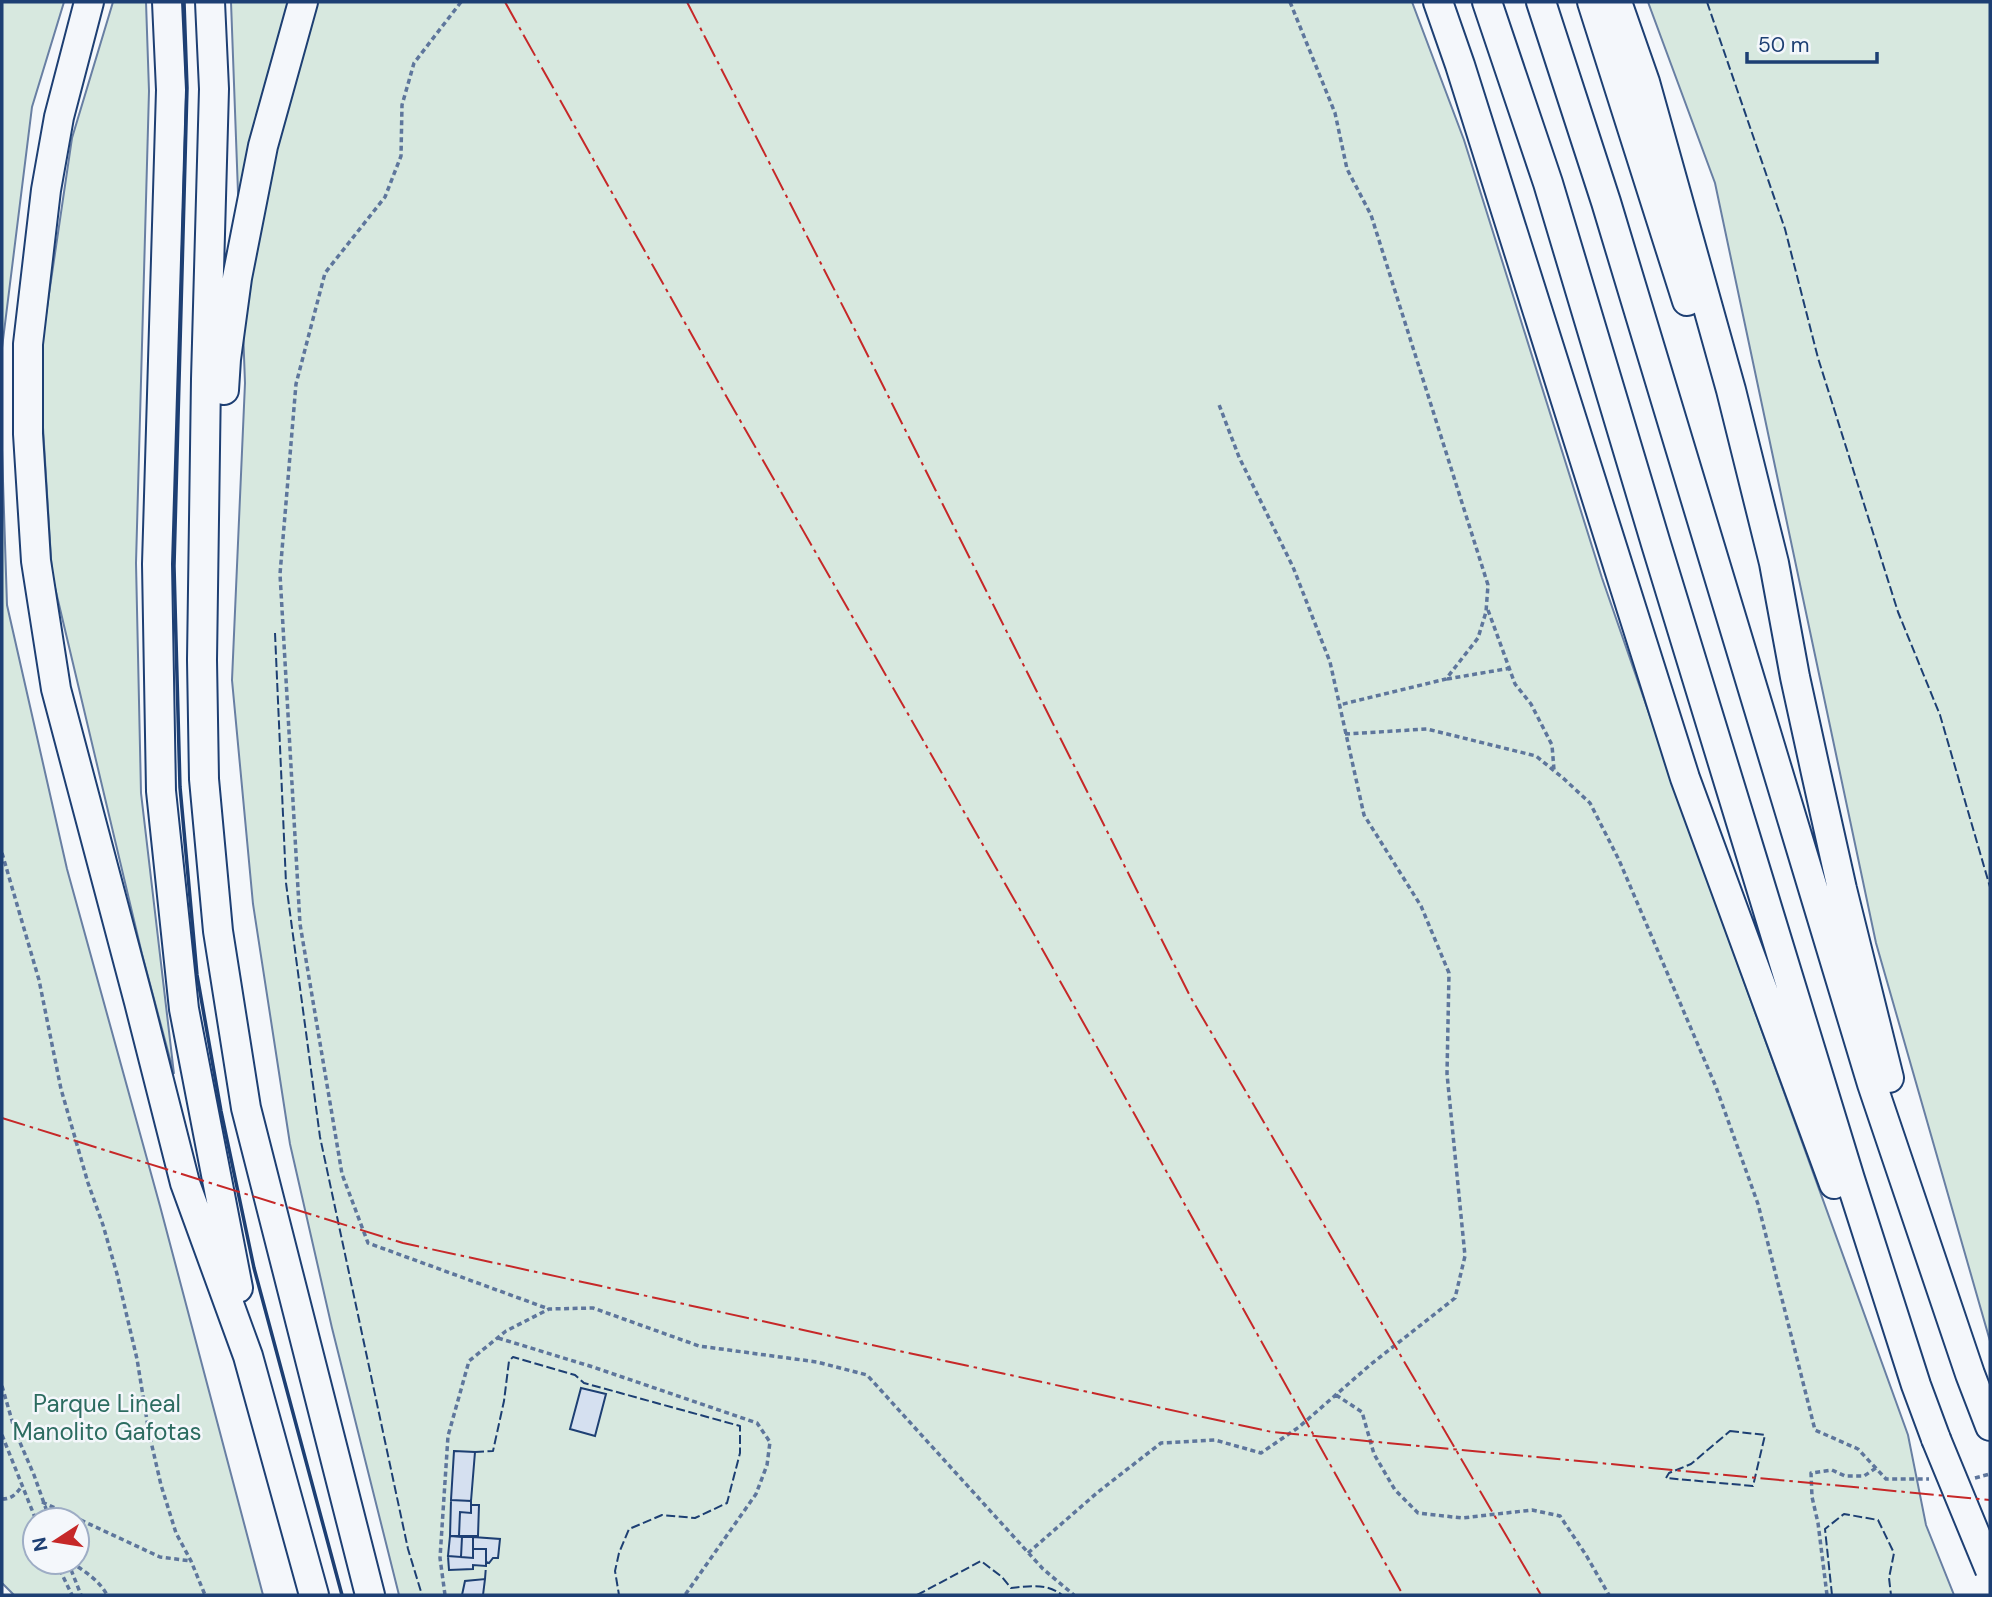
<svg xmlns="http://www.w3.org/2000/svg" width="1992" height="1597" font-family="'DM Sans',sans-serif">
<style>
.green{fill:#d7e8df;stroke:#687fa3;stroke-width:2;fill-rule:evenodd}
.building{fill:#d5e0f0;stroke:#1d3f73;stroke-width:2}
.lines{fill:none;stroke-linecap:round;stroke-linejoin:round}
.highway-casing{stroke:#1d3f73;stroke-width:32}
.path{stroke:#5e769c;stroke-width:3.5;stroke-dasharray:5 3.5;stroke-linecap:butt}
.highway{stroke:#f4f7fb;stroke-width:28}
.highway-bridge-casing{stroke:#1d3f73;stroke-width:32;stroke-linecap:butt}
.highway-bridge{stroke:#f4f7fb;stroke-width:28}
.fence{stroke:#1d3f73;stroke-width:2;stroke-dasharray:9 3.5;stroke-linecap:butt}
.wall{stroke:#1d3f73;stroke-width:3.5}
.power{stroke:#c62828;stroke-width:2;stroke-dasharray:24 5 3.5 5;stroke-linecap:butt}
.labels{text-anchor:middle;stroke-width:5;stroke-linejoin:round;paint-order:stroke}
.park-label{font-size:24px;fill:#2c6c60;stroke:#f4f7fb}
</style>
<rect width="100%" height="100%" fill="#f4f7fb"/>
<path class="green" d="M2,2H64L32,107L2,348Z
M113,2H146L149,91L136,563L141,793L174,1074L142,954L52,575L39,362L72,138Z
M231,2H1412L1464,140L1602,578L1699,857L1908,1435L1926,1525L1954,1595H399L332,1328L290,1144L253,904L232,680L245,383Z
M1648,2H1990V1341L1876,943L1715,183Z
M2,450L7,605L67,869L160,1206L263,1595H14L2,1583ZM77,1520V1562H35V1520Z"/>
<path class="building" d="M581,1388L606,1394L595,1436L570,1429Z
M454,1451L475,1452L471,1501L451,1500Z
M451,1500L471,1501V1513L460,1512L459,1536H450Z
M471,1505H479L478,1536H459L460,1512L471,1513Z
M450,1536L462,1537L461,1557L448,1556Z
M462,1537H473V1558L461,1557Z
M473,1537L500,1539L498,1558H493L489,1563L486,1562V1549H473Z
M473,1549H486V1566L473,1565V1569L449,1570L448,1556L473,1558Z
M485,1579L483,1595H462L465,1581Z"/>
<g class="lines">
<defs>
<path id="highway" d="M89,2L59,117L46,190L28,344V434L36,561L56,689L139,1002L185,1183L248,1356L314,1595
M167,2L171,90L157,564L161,791L184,1009L238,1288
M210,2L214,89L206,379L202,660L204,779L218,931L246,1108L370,1595
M1438,2L1460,65L1685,778L1834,1184
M1487,2L1548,183L1656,544L1850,1179L1916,1385L1936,1439
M1541,2L1606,202L1872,1084L1970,1374L1990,1426
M1592,2L1687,301
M1617,2L1645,82L1731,390L1774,563L1795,677L1816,773L1842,889L1889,1078
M224,390L226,359L237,278L263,146L303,2"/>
</defs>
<use href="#highway" class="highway-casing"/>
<path class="path" d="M461,2L414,63L402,105L401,156L385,197L325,273L296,384L280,574L300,924L342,1174L368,1243L549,1309
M1290,2L1335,113L1347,169L1371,215L1488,585L1486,612L1478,638L1446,679L1339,705
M1488,610L1515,684L1531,704L1552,745L1554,770
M1447,679L1511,668
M1345,734L1427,729L1536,756L1563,778L1590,803L1619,860L1716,1087L1758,1204L1815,1430L1858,1449L1886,1479H1929
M2,853L39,980L61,1089L88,1183L103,1225L117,1274L137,1359L149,1433L161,1485L176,1533L191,1561L205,1595
M498,1338L593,1367L757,1423L770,1442L767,1465L756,1494L685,1595
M2,1386L15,1431L34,1475L50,1520
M1336,1395L1362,1412L1374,1454L1395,1490L1418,1513L1462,1518L1532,1510L1560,1516L1586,1555L1609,1595
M2,1435L36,1520
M1975,1478L1990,1474
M2,1499C12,1499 16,1494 22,1486
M42,1502L160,1557L191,1561
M1028,1553L1098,1492L1161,1443L1215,1440L1261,1453L1299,1427L1370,1365L1455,1298L1465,1256L1447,1074L1449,973L1421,906L1364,815L1330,662L1293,567L1239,457L1218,402
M56,1562L72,1595
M68,1562L81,1595
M71,1562C84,1571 100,1581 107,1595
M445,1595L440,1558L448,1436L469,1361L506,1331L549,1309L593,1308L699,1346L817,1362L867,1375L1043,1569L1074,1595
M1827,1595L1818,1523L1812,1497L1811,1473L1832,1470L1845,1476H1864L1876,1468"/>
<use href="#highway" class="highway"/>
<defs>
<path id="highway-bridge" d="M1936,1439L1990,1570"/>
</defs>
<use href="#highway-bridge" class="highway-bridge-casing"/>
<use href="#highway-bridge" class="highway-bridge"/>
<path class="fence" d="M1707,2L1785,229L1818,358L1898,612L1940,715L1990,887
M275,633L286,883L320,1137L408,1549L422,1595
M1730,1431L1765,1435L1753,1486L1666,1478L1669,1473L1691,1464Z
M475,1452L493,1451L504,1401L509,1361L513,1357L575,1375L584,1383L740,1426V1453L727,1503L695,1518L662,1515L629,1529L619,1553L615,1571L619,1595
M485,1579L486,1566
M917,1595L981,1561L1002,1577L1011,1588C1030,1586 1047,1583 1062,1595
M1832,1595L1825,1529L1844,1514L1878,1520L1894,1553L1889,1578L1891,1595"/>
<path class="wall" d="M184,2L187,88L174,566L180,787L197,975L221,1111L254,1268L342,1595"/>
<path class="power" d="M505,2L721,387L1031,929L1403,1595
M687,2L855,330L1191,998L1541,1595
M2,1118L403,1243L1272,1432L1990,1500"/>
</g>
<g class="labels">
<g class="park-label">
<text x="107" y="1412">Parque Lineal<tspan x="107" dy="28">Manolito Gafotas</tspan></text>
</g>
</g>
<rect width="1992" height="1597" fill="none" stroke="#1d3f73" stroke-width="7"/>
<g transform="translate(56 1541) rotate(258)"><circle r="33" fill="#f4f7fb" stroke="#9eadc5" stroke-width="2"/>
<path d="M0-5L12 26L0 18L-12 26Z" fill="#c62828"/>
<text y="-10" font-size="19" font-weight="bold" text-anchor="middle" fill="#1d3f73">N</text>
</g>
<path d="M1747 52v10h130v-10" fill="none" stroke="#1d3f73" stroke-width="3.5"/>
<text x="1758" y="52" font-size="21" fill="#1d3f73" stroke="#f4f7fb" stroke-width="5" paint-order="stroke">50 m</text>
</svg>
